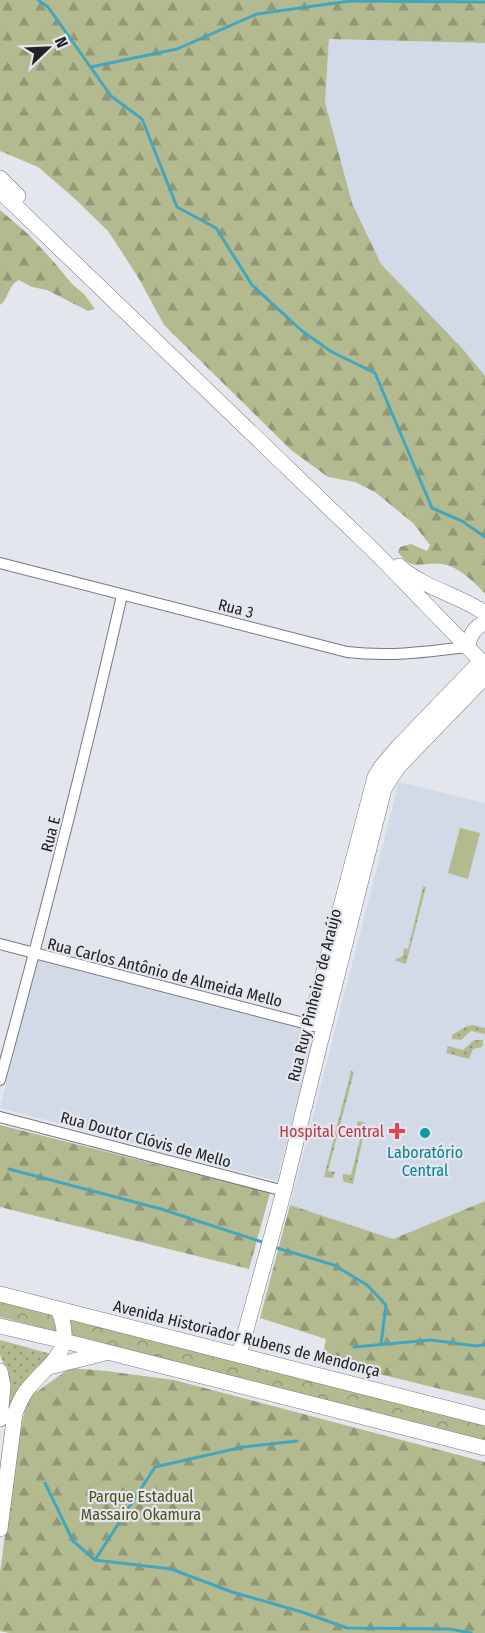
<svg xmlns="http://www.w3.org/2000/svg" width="485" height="1633" font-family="'Fira Sans Condensed',sans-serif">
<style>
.built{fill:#d3dae7}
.grass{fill:url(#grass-dots)}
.forest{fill:url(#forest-firs)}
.park{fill:url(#park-crowns)}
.pitch{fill:#b4ba8f}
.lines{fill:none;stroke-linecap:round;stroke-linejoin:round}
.stream{stroke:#44a6bd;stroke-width:3}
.street-casing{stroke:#76797f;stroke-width:12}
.secondary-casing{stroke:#76797f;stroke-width:16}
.street{stroke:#fff;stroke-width:10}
.secondary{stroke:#fff;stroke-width:15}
.health-dot{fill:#e0444e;stroke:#e3e6ed;stroke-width:2}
.culture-dot{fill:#0f9aa8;stroke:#e3e6ed;stroke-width:2}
.labels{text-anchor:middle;stroke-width:4.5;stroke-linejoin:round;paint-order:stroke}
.street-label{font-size:16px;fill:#212224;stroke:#e3e6ed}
.health-label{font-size:16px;fill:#be3a42;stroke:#e3e6ed;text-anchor:end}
.culture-label{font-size:16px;fill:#0d838f;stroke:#e3e6ed}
.park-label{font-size:16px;fill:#4d521d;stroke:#e3e6ed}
</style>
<defs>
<pattern id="grass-dots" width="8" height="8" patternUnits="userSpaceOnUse" patternTransform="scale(1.5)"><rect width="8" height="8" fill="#b4ba8f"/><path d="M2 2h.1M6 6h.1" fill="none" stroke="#929775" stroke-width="1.8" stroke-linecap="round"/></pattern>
<pattern id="forest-firs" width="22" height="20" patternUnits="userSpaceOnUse" patternTransform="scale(1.5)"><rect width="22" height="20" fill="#b4ba8f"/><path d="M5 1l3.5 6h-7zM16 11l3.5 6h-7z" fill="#929775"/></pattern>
<pattern id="park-crowns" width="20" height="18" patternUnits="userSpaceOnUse" patternTransform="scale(1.5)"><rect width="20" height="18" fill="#b4ba8f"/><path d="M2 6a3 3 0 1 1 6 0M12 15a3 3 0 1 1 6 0" fill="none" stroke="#929775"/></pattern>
</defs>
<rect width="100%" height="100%" fill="#e3e6ed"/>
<path class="built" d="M329,39L485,43V376L462,348L381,264L352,203L325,102Z
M399,782L485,803V1201L393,1239L290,1205Z
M38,956L316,1030L277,1181L0,1108Z"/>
<path class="grass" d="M423,887H426L406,964L394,960L403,956L404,948L408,949Z
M473,1025L485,1028V1034L471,1031L461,1040L452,1039V1035L467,1026Z
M474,1040H483L482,1047L473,1049L469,1059L446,1053L448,1046L463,1050Z
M351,1071L354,1072L328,1171L335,1172L333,1178L324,1177Z
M358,1121L366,1123L353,1184L344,1182L343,1180V1174L351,1175L363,1127L357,1125Z
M0,1340L51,1354L29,1379L0,1496V1466L7,1413V1371L0,1355Z"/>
<path class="forest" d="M0,0H485V43L329,39L325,102L352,203L381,264L462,348L485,376V593C473,582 459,566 441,564C421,561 413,573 398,552L400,547L411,544L427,551L430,545L413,523L375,492L355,482L328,477L291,450L164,325L138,277L108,231L74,198L38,167L0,151Z
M0,210L28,234L53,261L72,284L84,294L95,309L88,311L47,290L32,287L19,280C7,286 10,298 0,305Z
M0,1125L270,1193L249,1269L0,1207Z
M485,1201V1400L322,1360L326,1339L260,1318L290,1205L393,1239Z
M70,1368L106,1371L174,1380L485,1462V1633H9L0,1631V1573L18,1438L28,1398Z"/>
<path class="park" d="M0,1301L56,1316L61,1333L0,1317Z
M71,1319L485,1426V1440L69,1335Z"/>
<path class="pitch" d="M460,828L480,833L468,879L448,873Z"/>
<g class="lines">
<path class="stream" d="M38,0L48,7L111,96L142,119L177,207L216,228L252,285L302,331L332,352L375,373L432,508L462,521L485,537
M91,67L177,49L257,14L350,1L485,2
M9,1169L161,1209L262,1242
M277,1248L334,1265L367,1285L386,1305L381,1344
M354,1347L431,1340L476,1346L485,1345
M45,1483L73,1541L95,1560L155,1467L243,1447L297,1441
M95,1560L171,1569L232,1592L302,1612L347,1628L450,1629L471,1633"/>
<defs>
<path id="street" d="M0,563L347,652C390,657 426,652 467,647
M0,944L315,1026
M0,1080C44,919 85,758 122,595
M0,1117L284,1191"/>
<path id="secondary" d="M0,178L18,196
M0,191L375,552L485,665
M399,566C425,589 457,594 485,613
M467,647C470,637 474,626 485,623
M310,1024L375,777L381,767L398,747L481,661
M0,1294L485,1418
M0,1326L64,1341L485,1448
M239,1355L284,1191L317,1055L384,789L392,776L399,766L485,677
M49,1367L105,1353
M0,1371L3,1386L0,1419
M0,1529L15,1413C19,1403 23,1393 31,1385C55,1358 75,1349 58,1309"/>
</defs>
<use href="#street" class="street-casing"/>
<use href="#secondary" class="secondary-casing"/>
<use href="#street" class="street"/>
<use href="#secondary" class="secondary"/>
</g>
<path class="health-dot" d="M394 1122h6v6h6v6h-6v6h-6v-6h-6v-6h6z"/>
<circle class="culture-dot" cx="425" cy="1133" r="6"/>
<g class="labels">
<g class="street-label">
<text transform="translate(236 608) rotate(14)" y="6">Rua 3</text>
<text transform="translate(50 834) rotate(-76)" y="6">Rua E</text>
<text transform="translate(165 972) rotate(14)" y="6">Rua Carlos Antônio de Almeida Mello</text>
<text transform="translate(314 995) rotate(-76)" y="6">Rua Ruy Pinheiro de Araújo</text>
<text transform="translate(146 1139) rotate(15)" y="6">Rua Doutor Clóvis de Mello</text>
<text transform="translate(247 1338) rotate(14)" y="6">Avenida Historiador Rubens de Mendonça</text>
</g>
<g class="health-label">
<text x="384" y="1137">Hospital Central</text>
</g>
<g class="culture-label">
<text x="425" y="1158">Laboratório<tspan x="425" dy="18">Central</tspan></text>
</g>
<g class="park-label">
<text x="141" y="1502">Parque Estadual<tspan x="141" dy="18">Massairo Okamura</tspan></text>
</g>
</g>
<g transform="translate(48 48) rotate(67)" stroke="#e3e6ed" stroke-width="4.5" paint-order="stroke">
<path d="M0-4.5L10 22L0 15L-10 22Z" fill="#212224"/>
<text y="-9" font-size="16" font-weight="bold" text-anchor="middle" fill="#212224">N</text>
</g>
</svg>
